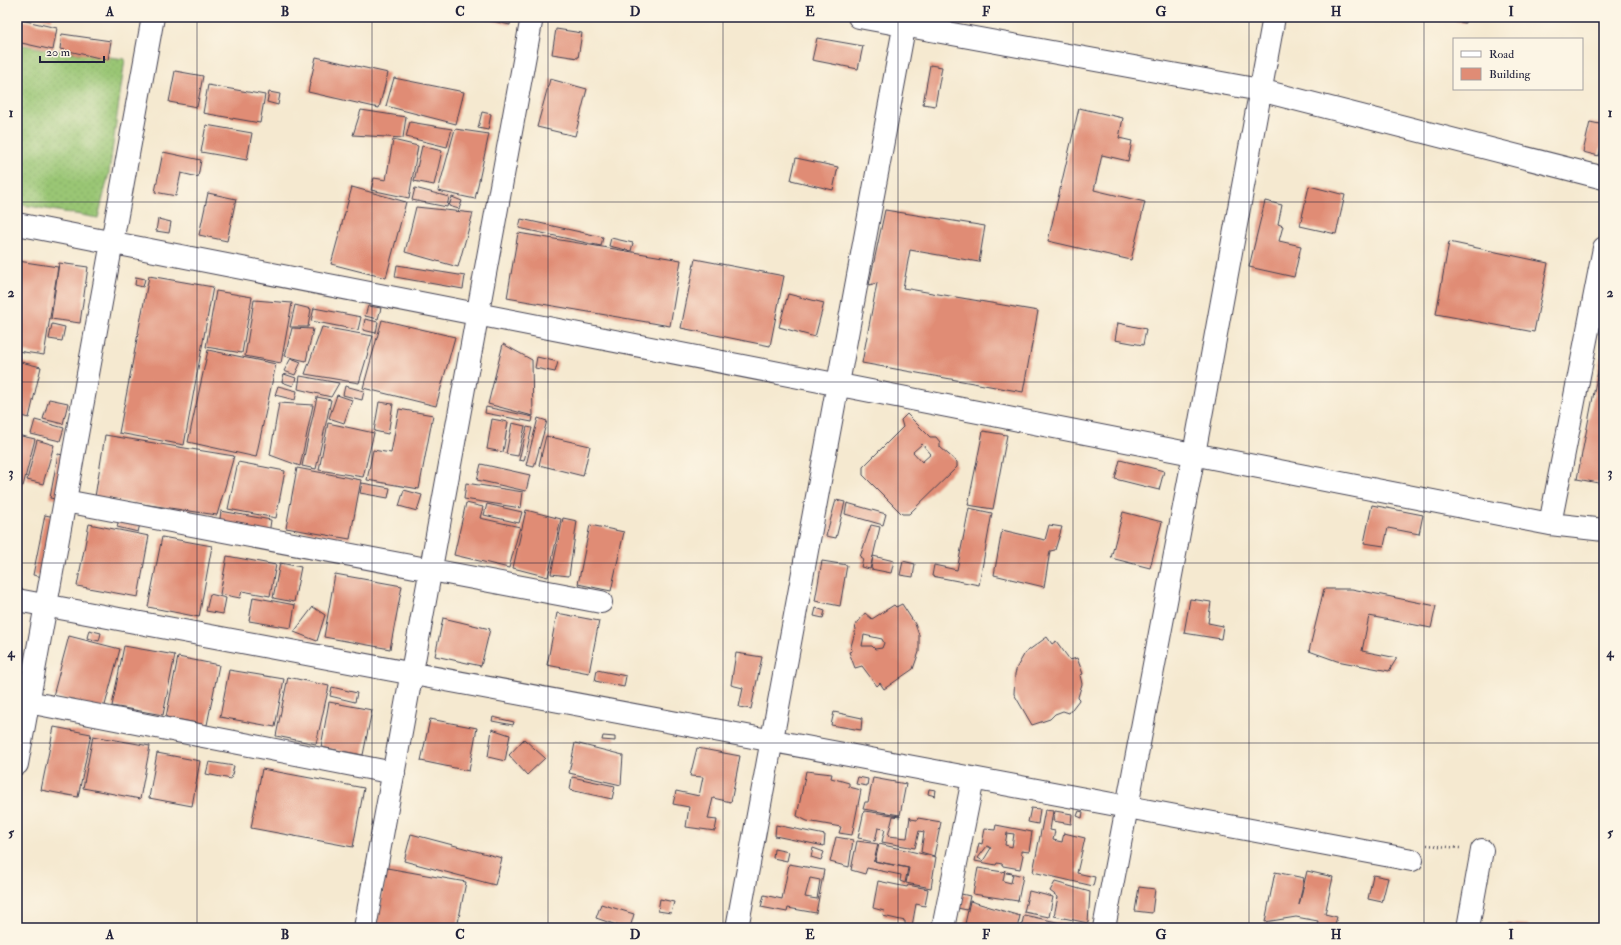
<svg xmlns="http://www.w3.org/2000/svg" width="1621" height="945" font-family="'IM FELL Double Pica',serif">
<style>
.grass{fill:url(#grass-dots);stroke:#5e7458}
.building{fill:#e08c75;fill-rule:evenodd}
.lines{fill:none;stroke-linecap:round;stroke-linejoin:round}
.street-casing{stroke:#424051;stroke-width:24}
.path{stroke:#424051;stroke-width:2.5;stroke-dasharray:1 3;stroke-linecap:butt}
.street{stroke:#fff;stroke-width:22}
.grid{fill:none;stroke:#22223b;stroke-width:1;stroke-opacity:0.55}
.neatline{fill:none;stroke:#22223b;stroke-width:1.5}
.grid-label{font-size:13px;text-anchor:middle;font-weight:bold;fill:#22223b}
</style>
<defs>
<pattern id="grass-dots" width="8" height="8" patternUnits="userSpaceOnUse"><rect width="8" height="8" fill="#9ac674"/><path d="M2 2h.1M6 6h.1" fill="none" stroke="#84aa65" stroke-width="1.8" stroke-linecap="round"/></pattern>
</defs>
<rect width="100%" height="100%" fill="#fcf5e5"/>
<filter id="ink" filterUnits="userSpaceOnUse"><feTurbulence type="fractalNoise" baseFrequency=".025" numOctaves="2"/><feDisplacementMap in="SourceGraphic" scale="8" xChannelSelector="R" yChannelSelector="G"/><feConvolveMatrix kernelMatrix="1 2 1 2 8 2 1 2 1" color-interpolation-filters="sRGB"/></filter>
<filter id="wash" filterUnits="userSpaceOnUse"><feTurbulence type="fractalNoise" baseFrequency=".012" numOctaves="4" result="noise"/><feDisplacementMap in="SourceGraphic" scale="16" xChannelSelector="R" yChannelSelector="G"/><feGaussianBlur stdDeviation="0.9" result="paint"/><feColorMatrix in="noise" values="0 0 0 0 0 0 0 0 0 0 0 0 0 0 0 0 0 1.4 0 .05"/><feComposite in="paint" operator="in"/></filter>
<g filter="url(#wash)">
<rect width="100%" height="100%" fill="#f5e9d0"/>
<path class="grass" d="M17,44L45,49L125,59L109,173L98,218L17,204Z"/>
<g id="blocks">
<path class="building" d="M38,17H52V20Z
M485,17H511L510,25L485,19Z
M1452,17H1466L1465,23L1451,20Z
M17,19L57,28L53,50L17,42Z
M556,29L582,33L578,58L552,54Z
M62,34L111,41L108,60L60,49Z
M817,38L863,46L858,69L812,60Z
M316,57L388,73L379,108L308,92Z
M930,65L942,67L935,106L923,104Z
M175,71L203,76L197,107L169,102Z
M394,78L464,92L456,124L386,106Z
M550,79L587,89L575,136L537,127Z
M208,85L265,95L260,123L203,113Z
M269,92L280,94L278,105L267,102Z
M1079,108L1123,118L1119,138L1132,141L1128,161L1102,155L1094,190L1145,202L1131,260L1048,241Z
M361,110L406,117L403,138L353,135Z
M482,112L491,114L488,130L478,128Z
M410,122L452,129L447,147L406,137Z
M1590,122L1604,125V136L1599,156L1583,152Z
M206,125L252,133L247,160L201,152Z
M455,129L489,134L475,199L438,191Z
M393,140L418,146L409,198L371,190L374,178L386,180Z
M422,146L442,151L434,185L414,181Z
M163,152L201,160L198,177L181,173L176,196L155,192Z
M796,158L838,167L833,190L791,180Z
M1309,186L1345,195L1336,234L1300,226Z
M352,187L406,202L386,278L331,264Z
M415,188L449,197L447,207L412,200Z
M208,193L236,199L227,241L199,235Z
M452,197L462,201L459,209L449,206Z
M1265,201L1282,205L1278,224L1283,226L1279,241L1301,246L1294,277L1249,267Z
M416,207L473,213L458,267L405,252Z
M885,210L985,226L979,262L910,250L903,288L1038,311L1023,392L862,363L877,283L869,285Z
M158,219L171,222L169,233L156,231Z
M521,219L603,237L601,246L519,228Z
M518,233L681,260L670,326L507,298Z
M611,238L633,243L631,251L609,246Z
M1449,242L1548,263L1534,332L1436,314Z
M695,259L784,276L770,346L681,328Z
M18,261L58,267L44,355L17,351V270Z
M59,263L88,267L80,323L51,319Z
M397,265L465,276L463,289L395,277Z
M149,276L213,287L184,445L119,433Z
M136,277L145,279L143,287L135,285Z
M216,291L252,297L242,353L206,347Z
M788,294L824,303L815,337L779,327Z
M254,300L292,303L281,363L245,356Z
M295,305L311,309L308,327H290Z
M368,306L381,308L378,319L365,316Z
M314,308L361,317L358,330L311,321Z
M365,319L378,322L376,333L363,330Z
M382,320L455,337L436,406L363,388Z
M1118,323L1146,329L1143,345L1115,340Z
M52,324L65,327L62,341L49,339Z
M322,327L373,336L359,383L305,374Z
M292,328L313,329L306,361L285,356Z
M503,344L532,360L533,416L488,404Z
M208,350L276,364L256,457L188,442Z
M1601,356H1604V484L1577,479Z
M537,357L558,362L555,372L535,368Z
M291,358L301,362L295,375L284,371Z
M17,361L41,367L29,418L17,415Z
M284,374L296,378L293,386L282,382Z
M300,376L339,383L331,397L298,389Z
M278,386L297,391L295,400L275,395Z
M345,386L364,391L362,400L343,395Z
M337,395L352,400L344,423L329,418Z
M317,397L331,400L316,469L302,466Z
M49,399L68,403L63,424L43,419Z
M379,402L393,404L388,434L374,431Z
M279,403L313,405L300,466L270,455Z
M486,407L533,417L532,422L485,413Z
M399,409L433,415L419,489L367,480L373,450L391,453Z
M907,414L930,437H936L940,442V447L957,462V467L909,514H902L863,475V467L903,427L901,420ZM922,444L931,454L922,462L913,452Z
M538,418L547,421L534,467L526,465Z
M492,419L508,422L503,452L487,449Z
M35,420L64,428L60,441L31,434Z
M328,423L374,433L363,477L319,470Z
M512,423L525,426L518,456L506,454Z
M527,427L532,428L524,461L519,460Z
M983,431L1007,435L993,509L968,505Z
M17,435L35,439L23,486L17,484Z
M105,435L234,456L217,515L95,497Z
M546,436L590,446L583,476L539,465Z
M37,440L54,445L43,484L27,480Z
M58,454L73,457L65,501L50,498Z
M1120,460L1164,471L1159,490L1115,479Z
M238,462L285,471L276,518L228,509Z
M481,464L530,475L526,491L477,480Z
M297,468L361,480L350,539L286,528Z
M362,483L390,488L388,498L360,493Z
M466,483L523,492L521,508L464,499Z
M404,490L422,495L417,511L399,506Z
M836,500L845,502L836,538L826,536Z
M466,503L483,507L480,518L520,527L509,568L454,555Z
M847,503L886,514L883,525L845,514Z
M487,504L522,512L519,523L484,515Z
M1372,505L1423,515L1419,534L1388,528L1384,546L1364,543Z
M969,508L992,513L979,585L932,576L934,565L957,570Z
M526,510L561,519L548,577L513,568Z
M221,511L271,520L269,534L219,526Z
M1123,512L1162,522L1150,568L1111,558Z
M45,515L65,519L53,579L33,575Z
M563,518L577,521L569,576L551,574Z
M119,519L140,524L138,532L117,527Z
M89,524L149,536L138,597L77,586Z
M590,525L624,532L611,591L578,584Z
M871,525L880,527L870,569L861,567L863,559L860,557Z
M1049,525L1062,527L1055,550L1050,551L1044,587L994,575L1002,530L1045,540Z
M162,537L212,546L199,617L148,607Z
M227,556L276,565L270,596L242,591L240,598L220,594Z
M873,556L894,561L891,573L871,569Z
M822,561L847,565L840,606L815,601Z
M903,561L915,564L913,577L900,575Z
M280,563L301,567L294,602L273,598Z
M335,574L402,586L390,649L324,637Z
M1324,589H1352L1436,606L1431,628L1369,616L1362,651L1397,658L1389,671L1337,661L1309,651Z
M210,594L226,598L223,614L206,611Z
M253,597L295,605L291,628L249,621Z
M1190,599L1211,602L1208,623L1223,626L1221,639L1184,633Z
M902,604L915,624L919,635V652L913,669L884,689L880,683L877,686L862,666L855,668L849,652L852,651L851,646L856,629L855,626L865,613L872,619L894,605L896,607ZM864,635L882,639L884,643L882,648L875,649L872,646H862Z
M313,607L325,615L317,641L294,632Z
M816,608L825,611L823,618L814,616Z
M557,613L599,621L589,673L547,665Z
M443,618L490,629L481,666L435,656Z
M89,630L101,633L99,641L87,638Z
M69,636L120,649L104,709L53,696Z
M1047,637L1052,644L1056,641L1070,660L1077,658L1083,674L1080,675L1082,684L1078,697L1079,700L1069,713L1063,711L1055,714L1050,719L1032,725L1014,694L1015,674L1017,667L1025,653Z
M124,646L175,655L163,715L112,706Z
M736,653L762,657L751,709L739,707L743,688L731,685Z
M178,657L219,665L207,725L166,717Z
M229,670L284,679L275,727L220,717Z
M597,670L626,676L624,687L595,681Z
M288,677L329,686L316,744L276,736Z
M332,687L357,693L355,702L330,696Z
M329,702L372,710L363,755L321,747Z
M834,712L862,718L861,730L831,725Z
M493,717L514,722L513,725L492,721Z
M430,719L477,728L469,771L421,761Z
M54,727L91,734L78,797L41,790Z
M492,729L510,735L505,761L488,757Z
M93,736L150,746L140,799L83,788Z
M603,736L615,737V741L602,740Z
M524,739L545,758L527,775L509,755Z
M575,743L623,755L621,785L569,773Z
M697,748L740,756L731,802L713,798L708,819L717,820L715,831L686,827L689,807L673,804L676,791L699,796L703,777L690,776Z
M157,753L200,761L192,806L149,798Z
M209,762L234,766L231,779L206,774Z
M262,769L364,788L353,847L251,828Z
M806,771L832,774L831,778L849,783V787L861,790L852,835L839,833L841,827L807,821L797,816Z
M572,777L615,786L612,799L570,790Z
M858,777L868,779L867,786L856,784Z
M873,778L906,784L900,815L863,809L865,802H868Z
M929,789L936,790L935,796L928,794Z
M1031,808L1040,809L1038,824L1028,822Z
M1045,810L1053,811L1050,830L1055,831L1053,840L1062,842L1064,833L1085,838L1077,873L1095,877L1093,886L1033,872Z
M864,811L900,816V817L893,816L888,836L907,838L910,817L911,819L917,820L918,818L941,822L934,856L921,852L924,832L919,831L915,848L882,842L885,829L878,828L875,841L858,838Z
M1055,811L1072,814L1071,824L1053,821Z
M1079,811L1083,812L1082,818L1077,816Z
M776,825L825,835L824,846L775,836Z
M996,825L1032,832L1029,852L1021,851V854L1023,855L1020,869L1003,866L1002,864L997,863L996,865L975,861L979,843L982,844L985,829L995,830ZM1007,833L1014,834L1012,847L1005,845ZM987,846L991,848L983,861L978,858Z
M411,834L502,858L495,885L404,861Z
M836,837L853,840L849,867L830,862Z
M857,841L878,844L874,861H873L908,868L905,883L900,881L901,875L867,868L865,874L851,870Z
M879,844L936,857L931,888L906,883L909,868L875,861Z
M813,848L824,852L821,860L811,857Z
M774,849L789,852L787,861L773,858Z
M789,864L824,870L816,913L788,908L787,912L761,907L764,895L782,899ZM810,878L820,880L817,899L805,897Z
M387,868L466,882L457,928H376Z
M978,868L1003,872L1005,870L1003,881L1011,883L1013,874L1006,873L1007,872L1023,876L1018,901L973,894Z
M1307,871L1333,877L1325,914L1337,917L1334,928H1317L1318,921L1296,917L1265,922L1275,872L1304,878L1299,905Z
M1373,875L1388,878L1382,902L1368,899Z
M878,881L907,887L908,885L928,889L925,906L916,904L912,926L905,924V921L883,916L884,911L873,908Z
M1055,882L1090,892L1088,923L1054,916L1058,897L1050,891Z
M1139,887L1155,889L1152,913L1135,911Z
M1029,891L1053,897L1049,917L1024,912Z
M957,893L970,896L967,910L953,907Z
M660,899L674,902L671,913L658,911Z
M970,901L1020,916L1017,928H979L965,924Z
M601,904L634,914L630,928H625L596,918Z
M1024,915L1080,927V928H1021Z
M1508,924L1529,925V928H1508Z
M757,925L769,927V928H756Z
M860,925L870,927V928H859Z"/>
</g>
</g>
<g filter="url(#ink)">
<use href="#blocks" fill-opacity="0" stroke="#424051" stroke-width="1"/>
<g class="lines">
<defs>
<path id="street" d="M859,17L1260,90L1604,178
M17,224L1550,524L1604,530
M65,501L601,602
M1550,524L1604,248
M17,600L1412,860
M28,702L394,773
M17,764L153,17
M365,928L532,17
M737,928L906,17
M943,928L973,779
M1104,928L1194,454L1274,17
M1468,928L1482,850"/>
</defs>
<use href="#street" class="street-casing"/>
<path class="path" d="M1427,845L1460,848"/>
<use href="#street" class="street"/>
</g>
</g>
<path class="grid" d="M197,17V928M372,17V928M548,17V928M723,17V928M898,17V928M1073,17V928M1249,17V928M1424,17V928M17,202H1604M17,382H1604M17,563H1604M17,743H1604"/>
<rect width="1621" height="945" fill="none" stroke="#fcf5e5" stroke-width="44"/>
<rect x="1453" y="38" width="130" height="52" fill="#fcf5e5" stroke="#a5a1a1"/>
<rect x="1461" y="51" width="20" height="6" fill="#ffffff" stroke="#a5a1a1"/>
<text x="1489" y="58" font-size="12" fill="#22223b">Road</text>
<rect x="1461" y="68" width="20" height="12" fill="#e08c75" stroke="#a5a1a1"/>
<text x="1489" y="78" font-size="12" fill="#22223b">Building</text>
<path d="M40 56v6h64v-6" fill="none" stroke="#22223b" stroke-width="2"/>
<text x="46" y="56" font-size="12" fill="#22223b" stroke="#fcf5e5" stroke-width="3" paint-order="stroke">20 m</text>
<rect x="22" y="22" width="1577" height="901" class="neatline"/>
<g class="grid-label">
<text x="110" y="16">A</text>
<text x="285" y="16">B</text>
<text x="460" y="16">C</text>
<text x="635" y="16">D</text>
<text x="810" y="16">E</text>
<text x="986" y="16">F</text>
<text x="1161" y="16">G</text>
<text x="1336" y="16">H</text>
<text x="1511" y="16">I</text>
<text x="11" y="117">1</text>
<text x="1610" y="117">1</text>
<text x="11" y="297">2</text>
<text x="1610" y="297">2</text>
<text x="11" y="477">3</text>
<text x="1610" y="477">3</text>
<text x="11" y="657">4</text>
<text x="1610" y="657">4</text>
<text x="11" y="837">5</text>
<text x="1610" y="837">5</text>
<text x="110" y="939">A</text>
<text x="285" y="939">B</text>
<text x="460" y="939">C</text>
<text x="635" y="939">D</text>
<text x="810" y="939">E</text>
<text x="986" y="939">F</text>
<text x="1161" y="939">G</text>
<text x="1336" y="939">H</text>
<text x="1511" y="939">I</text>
</g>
</svg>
